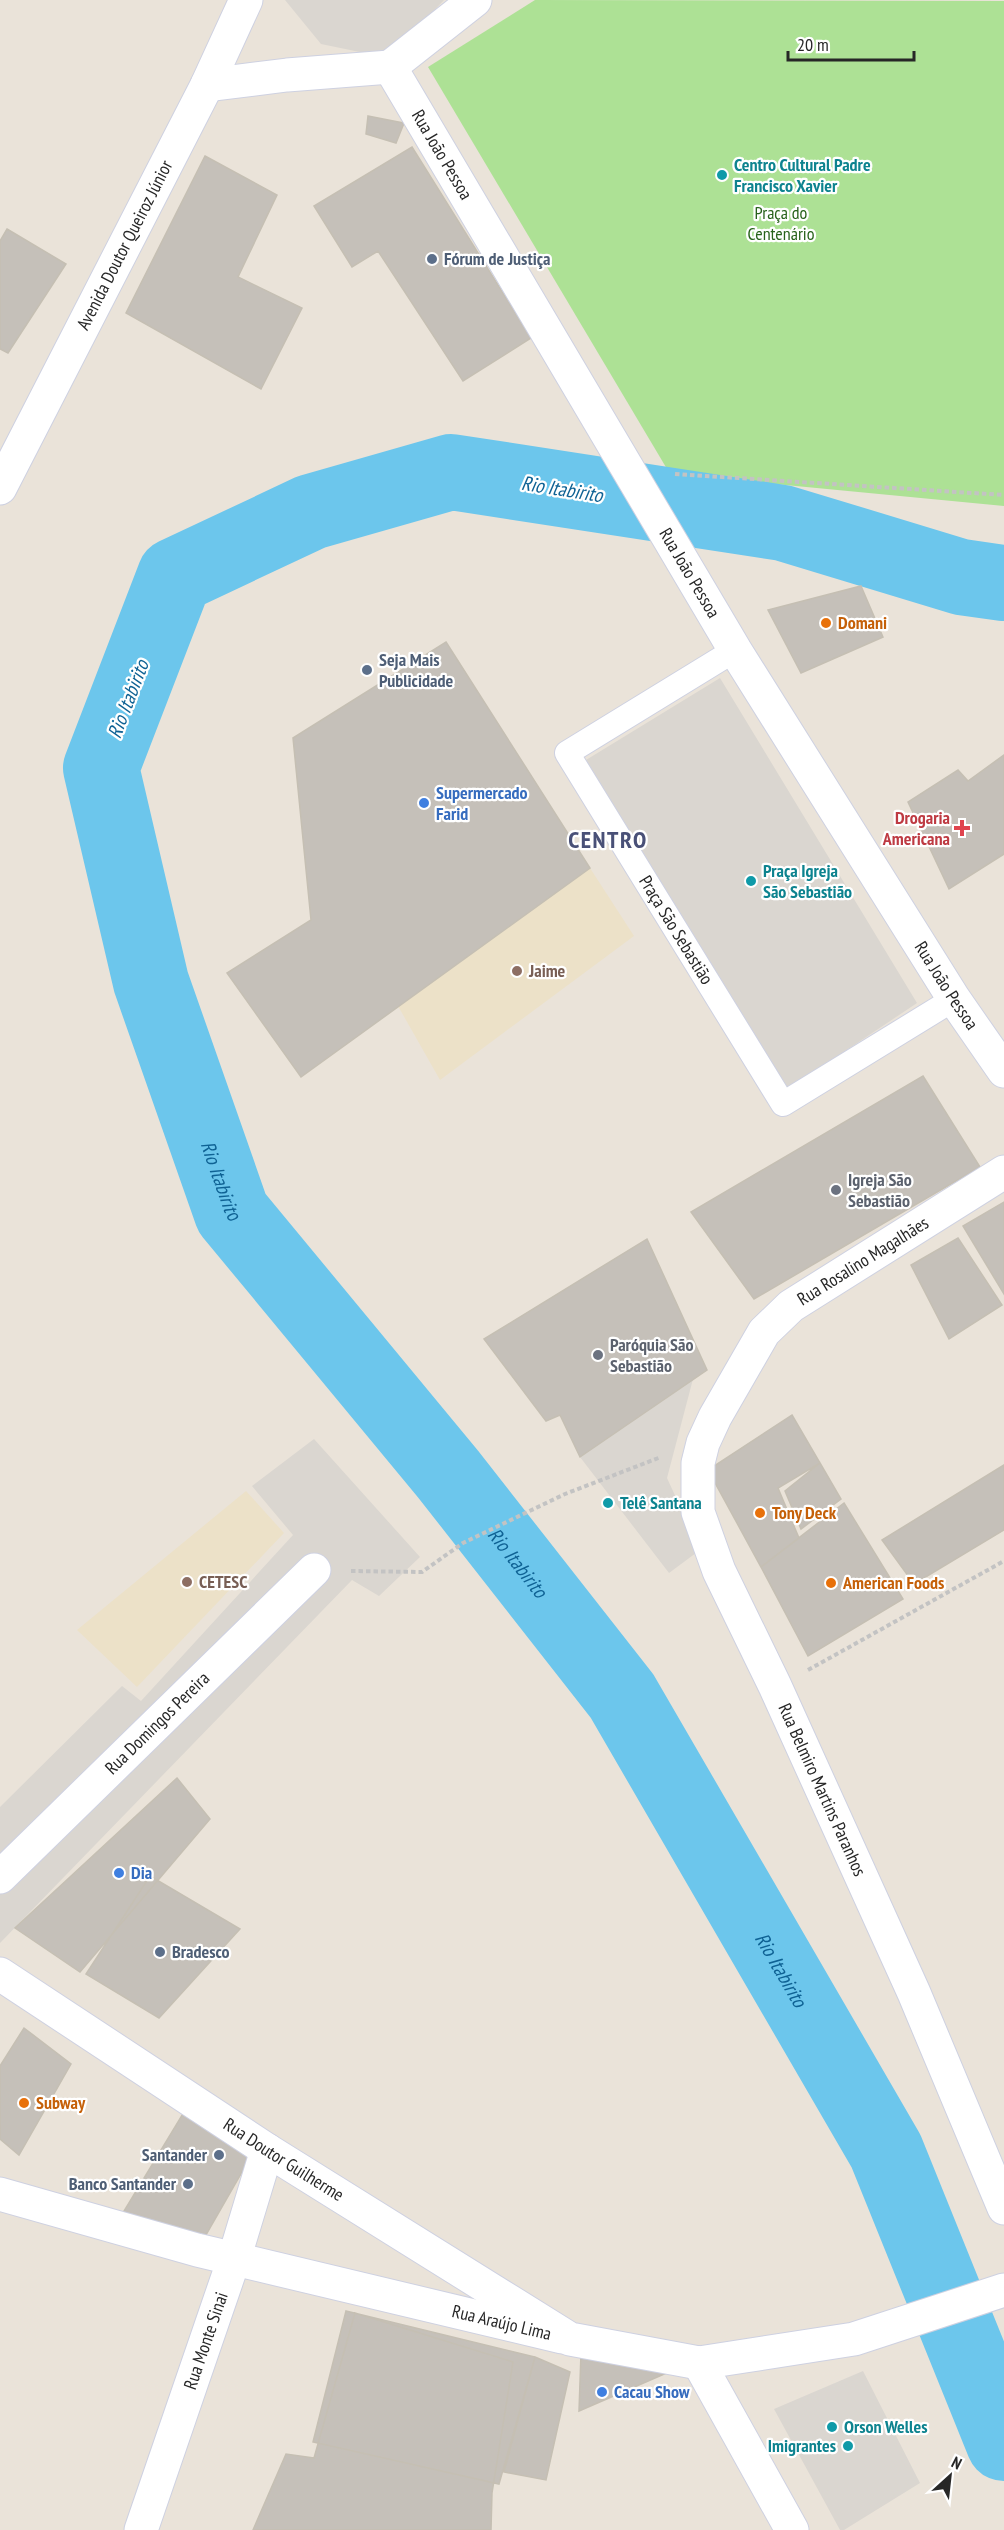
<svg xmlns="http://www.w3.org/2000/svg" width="1004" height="2530" font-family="'PT Sans Narrow',sans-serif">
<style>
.education{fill:#ece1c8}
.green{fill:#ade195}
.plaza{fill:#dad6d0}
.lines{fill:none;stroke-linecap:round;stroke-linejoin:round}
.river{stroke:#6cc6ec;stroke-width:76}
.building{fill:#c5c0b9;stroke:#c5bfb3;stroke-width:1.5}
.lane-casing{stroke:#ced1e1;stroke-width:26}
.street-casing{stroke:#ced1e1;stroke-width:35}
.secondary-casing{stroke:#ced1e1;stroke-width:35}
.path{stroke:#c3c3c3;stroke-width:4;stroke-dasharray:4.5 3;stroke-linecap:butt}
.lane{stroke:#fff;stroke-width:24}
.street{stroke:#fff;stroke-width:33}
.secondary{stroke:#fff;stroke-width:33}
.culture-dot{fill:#0f9aa8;stroke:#fff;stroke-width:2}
.service-dot{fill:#5c6f8a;stroke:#fff;stroke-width:2}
.food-dot{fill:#e8710a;stroke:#fff;stroke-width:2}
.shop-dot{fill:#3f7fe0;stroke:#fff;stroke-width:2}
.health-dot{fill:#e0444e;stroke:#fff;stroke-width:2}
.education-dot{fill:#8d6e63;stroke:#fff;stroke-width:2}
.worship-dot{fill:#6b7280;stroke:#fff;stroke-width:2}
.labels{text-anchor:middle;stroke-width:4.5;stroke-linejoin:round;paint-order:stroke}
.street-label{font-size:18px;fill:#272727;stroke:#fff}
.culture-label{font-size:18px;font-weight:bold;fill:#0d838f;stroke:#fff;text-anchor:start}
.park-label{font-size:18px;fill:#27621a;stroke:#fff}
.service-label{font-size:18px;font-weight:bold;fill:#4e5e75;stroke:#fff;text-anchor:start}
.food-label{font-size:18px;font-weight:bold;fill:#c56008;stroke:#fff;text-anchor:start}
.shop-label{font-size:18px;font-weight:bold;fill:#366cbe;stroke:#fff;text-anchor:start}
.health-label{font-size:18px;font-weight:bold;fill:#be3a42;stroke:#fff;text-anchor:end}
.education-label{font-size:18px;font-weight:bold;fill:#785e54;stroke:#fff;text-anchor:start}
.worship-label{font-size:18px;font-weight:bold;fill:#5b616d;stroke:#fff;text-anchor:start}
.water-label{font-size:20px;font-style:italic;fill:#0f6294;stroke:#fff}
.district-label{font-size:24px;font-weight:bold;letter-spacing:1.5px;fill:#495077;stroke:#fff}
</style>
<rect width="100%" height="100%" fill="#eae3d9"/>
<path class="education" d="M590,868L634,936L440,1080L398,1006Z
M246,1491L284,1533L137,1687L77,1630Z"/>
<path class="green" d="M535,0L1004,1V506L670,474L428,67Z"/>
<path class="plaza" d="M285,0H444L389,58L321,44Z
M720,678L917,1003L787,1090L586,760Z
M693,1379L667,1478L700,1550L669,1573L580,1457Z
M314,1439L420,1557L379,1596L352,1580L0,1943V1807L122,1686L141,1701L293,1535L252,1486Z
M863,2371L920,2483L844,2530H840L774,2409Z"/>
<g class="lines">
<path class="river" id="s1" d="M1004,583L961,577L783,523L451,472L311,512L175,576L101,768L151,982L232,1213L448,1474L622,1696L886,2151L1004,2443"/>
</g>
<path class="building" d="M368,116L404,123L396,143L366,134Z
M412,147L531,338L463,381L378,251L352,267L314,206Z
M205,156L277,195L238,277L302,308L261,389L126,313Z
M7,229L66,264L8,353L0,349V241Z
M861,586L883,637L801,673L768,610Z
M446,642L590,868L301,1077L227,973L311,920L293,738Z
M1004,755V854L949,889L908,802L958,770L968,781Z
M923,1076L980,1167L754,1299L691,1212Z
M1004,1202V1294L963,1226Z
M958,1238L1002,1305L949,1339L911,1265Z
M647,1239L707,1370L580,1457L560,1415L546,1421L484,1339Z
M792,1415L820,1463L778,1488L799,1538L761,1567L708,1470Z
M820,1463L841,1499L801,1529L785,1491Z
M1004,1465V1530L914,1584L882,1540Z
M844,1503L903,1599L808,1656L761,1567Z
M177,1778L210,1819L80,1972L15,1928Z
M150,1876L240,1929L159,2018L86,1974Z
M24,2028L71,2064L19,2155L0,2139V2066Z
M184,2112L254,2151L203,2240L121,2216Z
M346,2311L535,2357L499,2484L313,2442Z
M355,2313L513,2362L492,2493L491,2530H253L286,2454L314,2458Z
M581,2353L669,2372L579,2411Z
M535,2357L570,2372L546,2480L504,2472Z"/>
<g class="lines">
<defs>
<g id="lane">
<path id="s2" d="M735,650L567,753L783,1104L954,999"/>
</g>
<g id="street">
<path id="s3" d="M1004,1172L791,1306L764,1332L715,1417L703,1443L698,1463V1512L719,1571L775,1686L914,1993L1004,2208"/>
<path id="s4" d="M0,1877L314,1570"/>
<path id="s5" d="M0,2194L197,2250L562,2337"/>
<path id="s6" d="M141,2530L234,2259L267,2150"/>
</g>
<g id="secondary">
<path id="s7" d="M390,67L735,650L954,999L1004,1071"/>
<path d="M390,67L475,0"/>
<path d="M207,85L287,75L390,67"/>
<path id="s8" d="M0,488L207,85L246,0"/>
<path id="s9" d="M0,1974L267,2150L570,2339L699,2363L854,2339L1004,2290"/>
<path d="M699,2363L792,2530"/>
</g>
</defs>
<use href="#lane" class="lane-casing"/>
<use href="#street" class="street-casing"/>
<use href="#secondary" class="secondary-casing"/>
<path class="path" d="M675,474L1004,495
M351,1571L422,1572L463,1543L565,1494L661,1457
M808,1670L1004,1561"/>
<use href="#lane" class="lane"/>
<use href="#street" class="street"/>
<use href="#secondary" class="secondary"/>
</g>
<g class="culture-dot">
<circle cx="722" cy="175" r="6"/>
<circle cx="751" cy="881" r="6"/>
<circle cx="608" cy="1503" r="6"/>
<circle cx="832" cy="2427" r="6"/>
<circle cx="848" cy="2446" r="6"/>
</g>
<g class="service-dot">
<circle cx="432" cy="259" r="6"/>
<circle cx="367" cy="670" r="6"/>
<circle cx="160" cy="1952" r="6"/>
<circle cx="219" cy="2155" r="6"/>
<circle cx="188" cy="2184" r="6"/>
</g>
<g class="food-dot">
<circle cx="826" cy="623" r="6"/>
<circle cx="760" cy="1513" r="6"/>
<circle cx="831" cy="1583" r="6"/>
<circle cx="24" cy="2103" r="6"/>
</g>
<g class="shop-dot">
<circle cx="424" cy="803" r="6"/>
<circle cx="119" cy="1873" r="6"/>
<circle cx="602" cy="2392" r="6"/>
</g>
<path class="health-dot" d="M959 819h6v6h6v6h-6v6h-6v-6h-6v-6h6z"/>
<g class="education-dot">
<circle cx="517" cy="971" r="6"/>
<circle cx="187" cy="1582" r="6"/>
</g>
<g class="worship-dot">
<circle cx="836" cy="1190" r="6"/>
<circle cx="598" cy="1355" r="6"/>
</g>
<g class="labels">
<g class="street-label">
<text dy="6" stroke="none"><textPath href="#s7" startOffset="102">Rua João Pessoa</textPath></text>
<text dy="6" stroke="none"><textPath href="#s8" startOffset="273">Avenida Doutor Queiroz Júnior</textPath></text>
<text dy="6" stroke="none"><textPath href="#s7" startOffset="588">Rua João Pessoa</textPath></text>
<text dy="6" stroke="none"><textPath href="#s2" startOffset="405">Praça São Sebastião</textPath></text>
<text dy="6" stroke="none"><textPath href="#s7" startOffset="1074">Rua João Pessoa</textPath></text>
<text transform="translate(863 1261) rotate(-32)" y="6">Rua Rosalino Magalhães</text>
<text dy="6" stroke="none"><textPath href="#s4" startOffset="220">Rua Domingos Pereira</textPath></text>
<text dy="6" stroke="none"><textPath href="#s3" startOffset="790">Rua Belmiro Martins Paranhos</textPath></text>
<text dy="6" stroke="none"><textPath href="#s9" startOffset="339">Rua Doutor Guilherme</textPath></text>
<text dy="6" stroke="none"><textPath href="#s5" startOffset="518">Rua Araújo Lima</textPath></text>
<text dy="6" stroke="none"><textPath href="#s6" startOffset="200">Rua Monte Sinai</textPath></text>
</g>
<g class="culture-label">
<text x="734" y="171">Centro Cultural Padre<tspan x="734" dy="21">Francisco Xavier</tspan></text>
<text x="763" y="877">Praça Igreja<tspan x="763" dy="21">São Sebastião</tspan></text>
<text x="620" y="1509">Telê Santana</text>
<text x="844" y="2433">Orson Welles</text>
<text x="836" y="2452" text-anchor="end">Imigrantes</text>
</g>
<g class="park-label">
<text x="781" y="219">Praça do<tspan x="781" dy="21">Centenário</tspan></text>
</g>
<g class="service-label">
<text x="444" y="265">Fórum de Justiça</text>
<text x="379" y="666">Seja Mais<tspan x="379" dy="21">Publicidade</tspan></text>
<text x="172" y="1958">Bradesco</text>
<text x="207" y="2161" text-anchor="end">Santander</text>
<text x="176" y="2190" text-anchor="end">Banco Santander</text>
</g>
<g class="food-label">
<text x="838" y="629">Domani</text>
<text x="772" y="1519">Tony Deck</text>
<text x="843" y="1589">American Foods</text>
<text x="36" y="2109">Subway</text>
</g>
<g class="shop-label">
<text x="436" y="799">Supermercado<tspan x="436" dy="21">Farid</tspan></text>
<text x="131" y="1879">Dia</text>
<text x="614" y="2398">Cacau Show</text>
</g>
<g class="health-label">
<text x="950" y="824">Drogaria<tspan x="950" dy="21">Americana</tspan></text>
</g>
<g class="education-label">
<text x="529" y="977">Jaime</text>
<text x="199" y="1588">CETESC</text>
</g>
<g class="worship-label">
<text x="848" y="1186">Igreja São<tspan x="848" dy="21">Sebastião</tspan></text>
<text x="610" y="1351">Paróquia São<tspan x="610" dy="21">Sebastião</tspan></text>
</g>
<g class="water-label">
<text transform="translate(562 489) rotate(9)" y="7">Rio Itabirito</text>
<text transform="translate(128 699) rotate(-69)" y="7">Rio Itabirito</text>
<text dy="7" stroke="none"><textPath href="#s1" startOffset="1497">Rio Itabirito</textPath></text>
<text dy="7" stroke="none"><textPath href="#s1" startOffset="1983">Rio Itabirito</textPath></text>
<text dy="7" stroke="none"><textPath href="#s1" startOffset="2469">Rio Itabirito</textPath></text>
</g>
<g class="district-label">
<text x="608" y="848">CENTRO</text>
</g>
</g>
<g transform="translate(950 2476) rotate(27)" stroke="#ffffff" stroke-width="4.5" paint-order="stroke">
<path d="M0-4.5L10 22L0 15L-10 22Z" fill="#272727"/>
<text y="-9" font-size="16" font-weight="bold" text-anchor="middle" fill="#272727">N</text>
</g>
<path d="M788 51v9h126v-9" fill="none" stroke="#272727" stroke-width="3"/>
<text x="797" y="51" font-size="18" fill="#272727" stroke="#ffffff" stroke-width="4.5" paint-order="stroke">20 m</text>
</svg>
